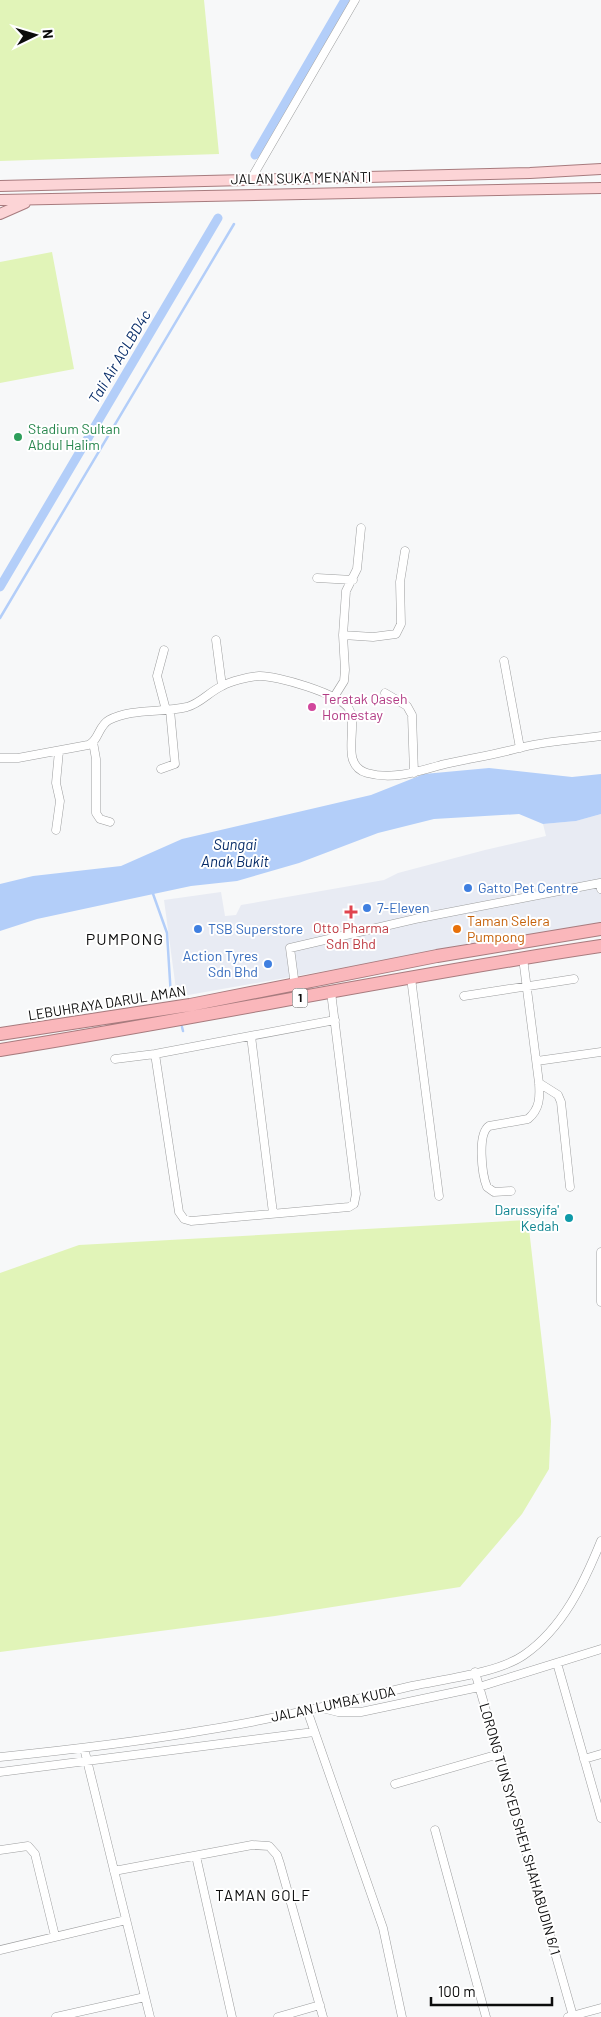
<svg xmlns="http://www.w3.org/2000/svg" width="601" height="2017" font-family="Barlow,sans-serif">
<style>
.built{fill:#e8ebf3}
.green{fill:#e1f4b8}
.water{fill:#b3cef9}
.lines{fill:none;stroke-linecap:round;stroke-linejoin:round}
.stream{stroke:#b3cef9;stroke-width:2.5}
.canal{stroke:#b3cef9;stroke-width:9}
.minor-casing{stroke:#9d9e9f;stroke-width:9}
.major-casing{stroke:#a77b7e;stroke-width:12}
.highway-casing{stroke:#a77b7e;stroke-width:14}
.minor{stroke:#fff;stroke-width:8}
.major{stroke:#fcd4d6;stroke-width:10}
.highway{stroke:#fab7bb;stroke-width:12}
.leisure-dot{fill:#2e9e5b;stroke:#fff;stroke-width:2}
.hotel-dot{fill:#d1479c;stroke:#fff;stroke-width:2}
.shop-dot{fill:#3f7fe0;stroke:#fff;stroke-width:2}
.health-dot{fill:#e0444e;stroke:#fff;stroke-width:2}
.food-dot{fill:#e8710a;stroke:#fff;stroke-width:2}
.culture-dot{fill:#0f9aa8;stroke:#fff;stroke-width:2}
.labels{text-anchor:middle;stroke-width:4;stroke-linejoin:round;paint-order:stroke}
.shield{fill:#fff;stroke:#555;stroke-width:1}
.shield-label{font-size:12px;font-weight:bold;fill:#0c0c0c}
.street-label{font-size:14px;fill:#0c0c0c;stroke:#fff}
.leisure-label{font-size:14px;fill:#27864d;stroke:#fff;text-anchor:start}
.hotel-label{font-size:14px;fill:#b23c85;stroke:#fff;text-anchor:start}
.shop-label{font-size:14px;fill:#366cbe;stroke:#fff;text-anchor:start}
.food-label{font-size:14px;fill:#c56008;stroke:#fff;text-anchor:start}
.health-label{font-size:14px;fill:#be3a42;stroke:#fff}
.culture-label{font-size:14px;fill:#0d838f;stroke:#fff;text-anchor:end}
.water-label{font-size:15px;font-style:italic;fill:#072c68;stroke:#fff}
.neighbourhood-label{font-size:15px;letter-spacing:1px;fill:#0c0c0c;stroke:#fff}
.quarter-label{font-size:16px;letter-spacing:1px;fill:#0c0c0c;stroke:#fff}
</style>
<rect width="100%" height="100%" fill="#f7f8f9"/>
<path class="built" d="M601,814V922L177,997L164,900L221,892L225,916L236,915L241,905L384,880L398,873L485,850L546,836L543,824L576,821Z"/>
<path class="green" d="M0,0H204L219,154L0,161Z
M52,252L74,369L0,383V262Z
M528,1220L551,1421L549,1469L522,1514L460,1587L275,1616L0,1652V1273L79,1245Z"/>
<path class="water" d="M489,768L572,777L601,774V814L576,821L543,824L519,814L434,819L378,833L299,863L237,881L191,886L130,899L37,919L0,931V884L33,876L121,866L182,839L371,795L424,774Z"/>
<g class="lines">
<path class="stream" d="M0,618L234,224
M152,891L167,933L171,997
M182,1027L183,1031"/>
<path class="canal" d="M255,155L345,0
M0,587L218,218"/>
<defs>
<path id="minor" d="M251,179L355,0
M317,578L353,580
M343,635L373,637L396,634L401,624L400,582L405,551
M216,640L222,686
M164,650L157,676L166,710
M504,661L520,748
M385,693L407,706L412,715L414,773
M334,697L344,681L345,670L343,635L346,591L357,569L361,528
M93,742L96,759V813L100,819L110,822
M0,758H18L88,745C99,741 98,726 109,720C132,708 161,713 187,707C201,703 209,692 222,686C231,681 248,677 259,676C275,675 341,694 349,709C359,727 339,765 367,773C392,780 417,772 441,765C467,759 493,755 519,748C545,741 574,740 601,736
M161,769L175,764L170,710
M56,830L60,801L56,783L59,751
M411,978L439,1196
M295,986L290,948L415,919L600,883L601,889
M464,996L574,979
M251,1036L273,1213
M155,1054L179,1212L184,1219L191,1221L349,1207L354,1204L356,1194L331,992
M115,1059L155,1054L335,1020
M537,1061L601,1052
M539,1083L558,1095L561,1102L570,1187
M511,1191L494,1192L487,1187C482,1175 477,1134 489,1126L528,1119C540,1109 540,1097 539,1083L523,958
M601,1252V1302
M557,1663L601,1818
M475,1672L573,2016
M322,1708L338,1712H361L479,1687L601,1649
M307,1710L383,1928L402,2017
M84,1748L150,2017
M0,1757C69,1750 137,1742 206,1730C275,1719 344,1702 412,1686C445,1679 498,1673 524,1655C563,1628 584,1583 601,1541
M584,1759L601,1754
M0,1772L314,1732
M395,1784L499,1754
M435,1830L486,2017
M0,1850L28,1846L35,1854L55,1936
M196,1856L232,2017
M114,1871L252,1845L269,1846L277,1855L280,1864L323,2017
M0,1950L126,1920
M56,2017L145,1997
M278,2017L320,2005
M568,2017L601,2008"/>
<path id="major" d="M0,186L530,173L601,169
M0,200L601,188
M0,214L25,203"/>
<path id="highway" d="M0,1034L190,1005L437,956L601,929
M0,1050C201,1018 400,976 601,946"/>
</defs>
<use href="#minor" class="minor-casing"/>
<use href="#major" class="major-casing"/>
<use href="#highway" class="highway-casing"/>
<use href="#minor" class="minor"/>
<use href="#major" class="major"/>
<use href="#highway" class="highway"/>
</g>
<circle class="leisure-dot" cx="18" cy="437" r="5"/>
<circle class="hotel-dot" cx="312" cy="707" r="5"/>
<g class="shop-dot">
<circle cx="468" cy="888" r="5"/>
<circle cx="367" cy="908" r="5"/>
<circle cx="198" cy="929" r="5"/>
<circle cx="268" cy="964" r="5"/>
</g>
<path class="health-dot" d="M348.5 904.5h5v5h5v5h-5v5h-5v-5h-5v-5h5z"/>
<circle class="food-dot" cx="457" cy="929" r="5"/>
<circle class="culture-dot" cx="569" cy="1218" r="5"/>
<g class="labels">
<rect class="shield" x="292.5" y="988.5" width="15" height="19" rx="4"/>
<g class="shield-label">
<text x="300" y="1002">1</text>
</g>
<g class="street-label">
<text transform="translate(301 178) rotate(-1)" y="5">JALAN SUKA MENANTI</text>
<text transform="translate(107 1003) rotate(-9)" y="5">LEBUHRAYA DARUL AMAN</text>
<text transform="translate(333 1704) rotate(-12)" y="5">JALAN LUMBA KUDA</text>
<text transform="translate(520 1829) rotate(74)" y="5">LORONG TUN SYED SHEH SHAHABUDIN 6/1</text>
</g>
<g class="leisure-label">
<text x="28" y="434">Stadium Sultan<tspan x="28" dy="16">Abdul Halim</tspan></text>
</g>
<g class="hotel-label">
<text x="322" y="704">Teratak Qaseh<tspan x="322" dy="16">Homestay</tspan></text>
</g>
<g class="shop-label">
<text x="478" y="893">Gatto Pet Centre</text>
<text x="377" y="913">7-Eleven</text>
<text x="208" y="934">TSB Superstore</text>
<text x="258" y="961" text-anchor="end">Action Tyres<tspan x="258" dy="16">Sdn Bhd</tspan></text>
</g>
<g class="food-label">
<text x="467" y="926">Taman Selera<tspan x="467" dy="16">Pumpong</tspan></text>
</g>
<g class="health-label">
<text x="351" y="933">Otto Pharma<tspan x="351" dy="16">Sdn Bhd</tspan></text>
</g>
<g class="culture-label">
<text x="559" y="1215">Darussyifa'<tspan x="559" dy="16">Kedah</tspan></text>
</g>
<g class="water-label">
<text transform="translate(120 357) rotate(-59)" y="5">Tali Air ACLBD4c</text>
<text x="235" y="850">Sungai<tspan x="235" dy="17">Anak Bukit</tspan></text>
</g>
<g class="neighbourhood-label">
<text x="263" y="1901">TAMAN GOLF</text>
</g>
<g class="quarter-label">
<text x="125" y="945">PUMPONG</text>
</g>
</g>
<g transform="translate(35 35) rotate(85)" stroke="#ffffff" stroke-width="4" paint-order="stroke">
<path d="M0-4L9 19L0 12L-9 19Z" fill="#0c0c0c"/>
<text y="-8" font-size="14" font-weight="bold" text-anchor="middle" fill="#0c0c0c">N</text>
</g>
<path d="M431 1997v8h121v-8" fill="none" stroke="#0c0c0c" stroke-width="2.5"/>
<text x="438" y="1997" font-size="15" fill="#0c0c0c" stroke="#ffffff" stroke-width="4" paint-order="stroke">100 m</text>
</svg>
